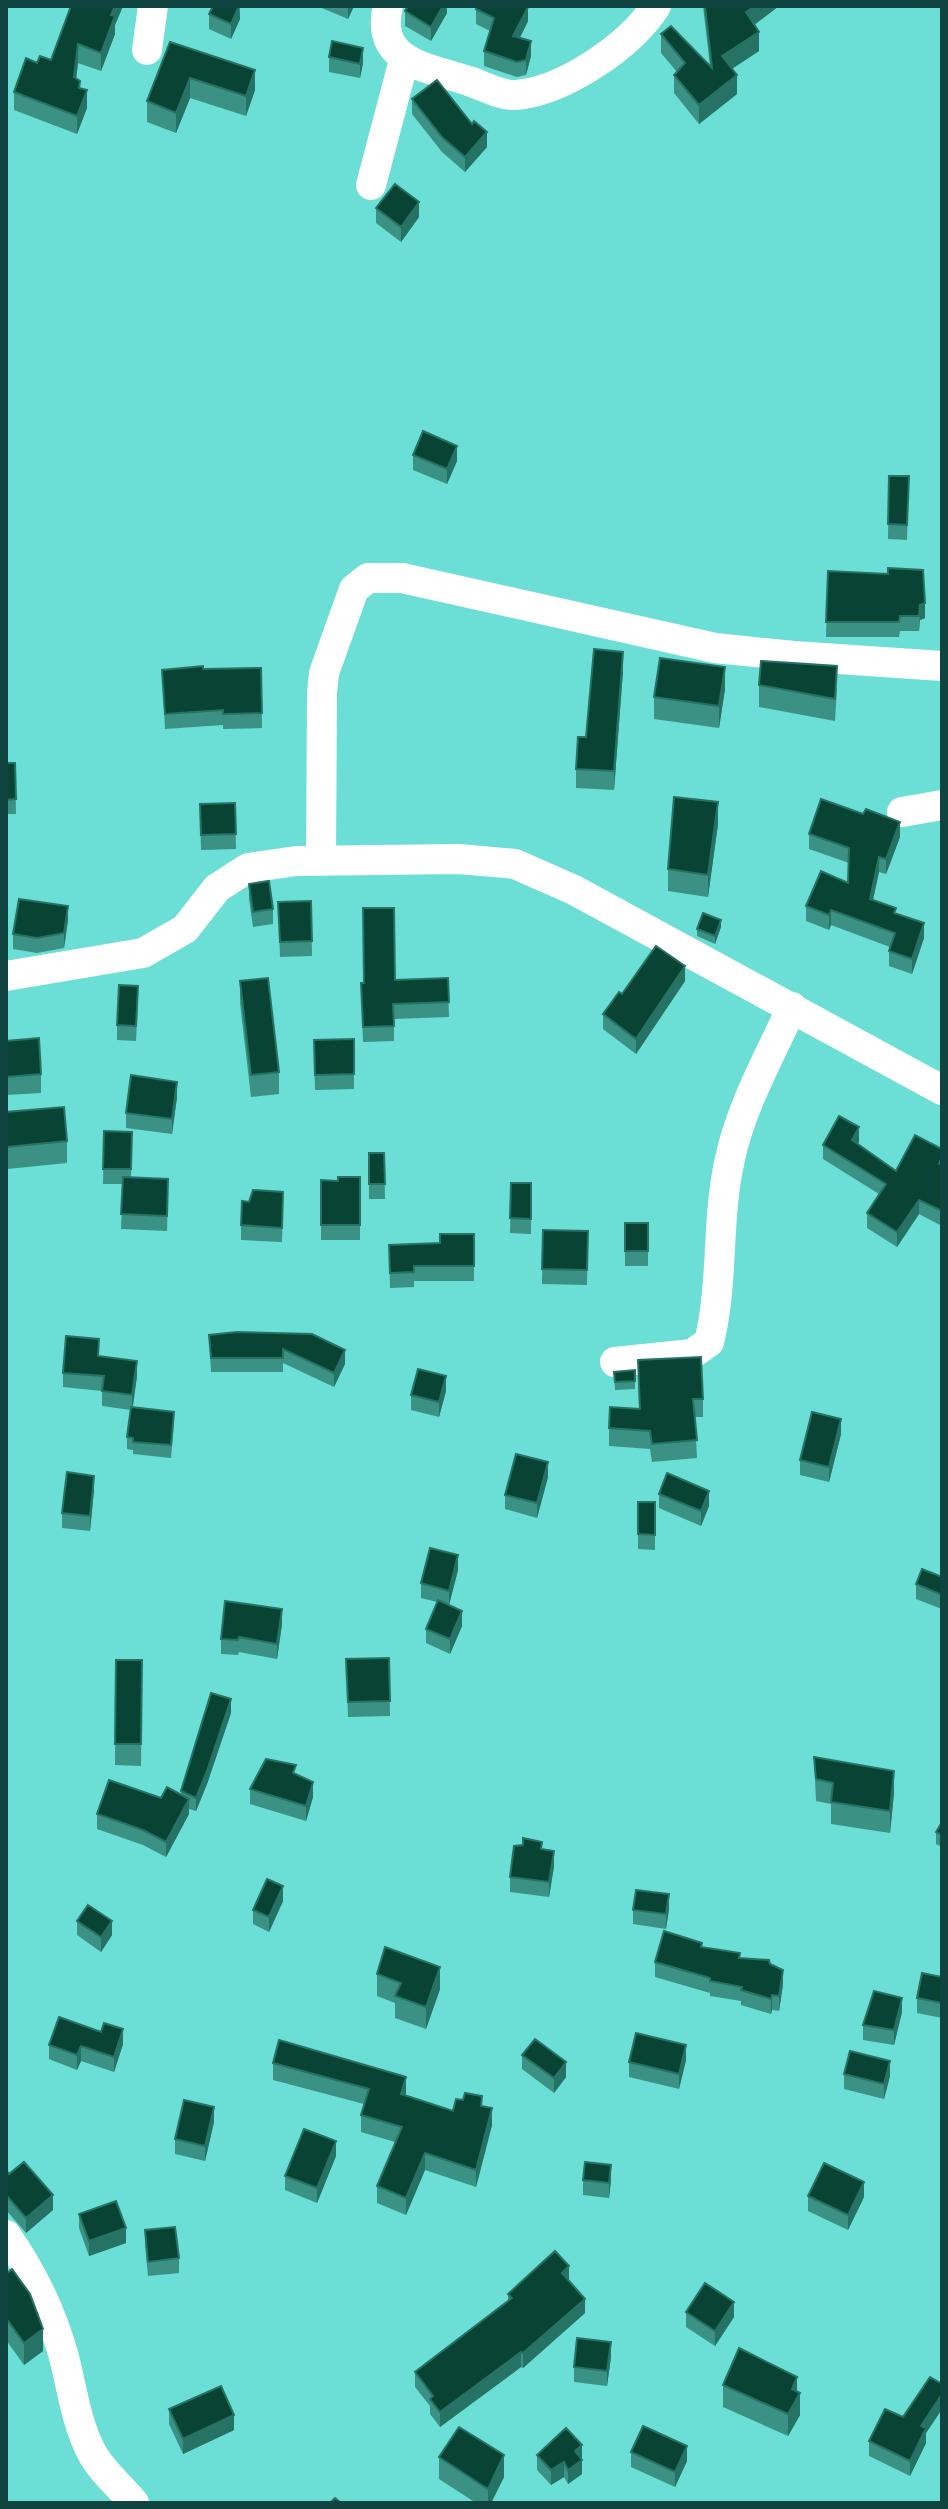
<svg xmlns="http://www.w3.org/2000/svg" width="948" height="2509" font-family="Figtree,sans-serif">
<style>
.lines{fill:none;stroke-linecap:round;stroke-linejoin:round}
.minor{stroke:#fff;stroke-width:30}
.wall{fill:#3a9184}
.shaded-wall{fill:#267264}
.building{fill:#094333;stroke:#267264;stroke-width:2}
</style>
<rect width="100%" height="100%" fill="#6bdfd6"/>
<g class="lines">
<path class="minor" d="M388,6C374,63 429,68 469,81C483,86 502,96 516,95C564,91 630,46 656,6
M147,50L153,6
M371,185L404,60
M902,812L942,805
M321,860L322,693L324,673L354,589L368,578H402L715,648L794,656L942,666
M6,976L143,953L185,929L217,888L248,868L296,861L459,859L515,864L574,890L942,1090
M615,1362L692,1354L709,1342C724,1282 716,1219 730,1159C741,1106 770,1056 792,1007
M6,2235C32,2272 52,2313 64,2357C72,2388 76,2422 91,2451C100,2470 121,2487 134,2503"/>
</g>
<path class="wall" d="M71,6H123L115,25V34L101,71L78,63L76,79L87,108L77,134L14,110V92L37,63L51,60Z
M240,6V19L231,39L209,29V14Z
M317,6H354L348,19Z
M447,6V13L431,41L405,26V11Z
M703,6H779L754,25L759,51L732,69L737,94L699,124L674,93V75L677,72L661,53V34L710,66Z
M476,9L528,21L520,38L531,56L526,75L517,77L484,66V51L490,31L476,24Z
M170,42L255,90L246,116L190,98L176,133L147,122V101Z
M329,57L363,63L360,78L329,72Z
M412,99L472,124L487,147L465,172L442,152L412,114Z
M376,208L419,217L401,242L376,223Z
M413,455L457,461L447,484L413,470Z
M889,476H909L907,540L888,539Z
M828,571L925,618L920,620L919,631H900L899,637H826Z
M261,668L262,728L223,729V725L165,729L162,670Z
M623,671L614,790L576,788V769L586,737Z
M759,685L837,688L835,721L759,707Z
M725,689L719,728L654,719V697Z
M6,763H15L16,814H6Z
M235,803L236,849L201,850L200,804Z
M718,824L708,897L668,891V869Z
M809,834L900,837L886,874L879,872L873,900L896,914L924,938L912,974L889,966V951L890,947L831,925L829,930L806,921V906L848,883L849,863L809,849Z
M249,884L273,909V924L253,927L249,899Z
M311,901L312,956L280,957L278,902Z
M68,920L64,948L37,953L13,949V934Z
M721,927L715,944L697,936V929Z
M448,978L449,1017L394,1019V1041L363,1042L361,983L395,980Z
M240,981L279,1072V1094L251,1097L240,1003Z
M685,981L636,1054L603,1029V1014L622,994Z
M138,1001L136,1041L117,1040V1025Z
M354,1039V1089L315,1090L314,1040Z
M6,1041L41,1074V1093L6,1095Z
M177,1097L172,1134L126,1128V1113Z
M6,1112L67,1141V1163L7,1169Z
M104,1131L132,1132L131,1178L168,1194L167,1231L121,1229L123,1184H103Z
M859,1142L858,1144L896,1171L942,1149V1226L919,1214L897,1247L867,1228V1213L879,1194L823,1159V1145Z
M369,1153H384L385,1199H369Z
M360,1177V1240H321V1180L338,1181Z
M511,1183H531V1234L510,1233Z
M283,1207L282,1242L241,1240V1225Z
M625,1223H648V1266H625Z
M543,1230L588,1231L587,1285L542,1284Z
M474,1234V1281H414V1287L390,1288L389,1245L440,1243Z
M237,1332L345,1364L334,1387L283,1363V1372H211L209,1335Z
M99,1356L137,1376L133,1407L174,1424L171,1458L133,1454V1450L127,1449V1437L131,1410L102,1406V1391L63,1387V1373Z
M638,1360L703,1399V1417H695L697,1458L652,1462L650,1449L609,1446V1428L639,1409Z
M635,1370V1389L615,1390L614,1372Z
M446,1391L439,1417L411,1410V1395Z
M841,1434L829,1482L800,1475V1460Z
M548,1477L537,1518L505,1509V1495Z
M94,1490L90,1531L62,1528V1513Z
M659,1494L709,1506L701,1526L659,1508Z
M638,1502H655V1550L638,1549Z
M458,1570L449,1605L462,1626L450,1654L426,1643V1629L437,1602L421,1598V1583Z
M942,1577V1609L916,1599V1584Z
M282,1624L277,1659L239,1652L238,1655L221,1654V1639Z
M389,1658L390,1716L348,1717L346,1659Z
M116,1660H142L141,1766L115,1765Z
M231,1713L207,1784L196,1811L189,1809V1814L166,1857L143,1845L97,1829V1814L161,1798L181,1795V1791Z
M814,1757L894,1793L890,1833L831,1824V1804L816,1801Z
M296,1775L313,1797L306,1821L250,1804V1789Z
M942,1822V1847L936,1844V1832Z
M542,1849L554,1866L549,1897L510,1892V1877Z
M283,1901L269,1932L253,1924V1910Z
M669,1909L666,1929L633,1924V1910Z
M77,1921L112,1935L101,1952L77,1935Z
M702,1947L740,1958L770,1964L783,1984L779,2011L772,2010L771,2014L741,2005V2001L710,1996V1993L655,1977V1962Z
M377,1974L440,1989L426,2029L395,2018V2003L377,1996Z
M942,1977V2018L917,2013V1998Z
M902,2012L894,2045L863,2040V2025Z
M123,2044L114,2072L81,2061L77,2070L49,2059V2045Z
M522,2055L566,2077L554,2093L522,2069Z
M686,2060L679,2089L629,2077V2062Z
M273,2063L406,2095L453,2111L482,2106L492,2125L476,2187L425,2170L406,2215L377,2203V2186L395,2142L361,2132V2115L364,2104L273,2080Z
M844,2074L890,2076L884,2099L844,2089Z
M214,2122L205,2161L175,2154V2139Z
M336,2156L317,2203L285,2190V2176Z
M6,2170L53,2210L26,2233L6,2210Z
M583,2180H611L609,2198L583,2195Z
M808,2196L864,2197L848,2230L808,2211Z
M79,2214L126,2243L89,2256L79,2228Z
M145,2230L179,2258V2273L148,2276L145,2245Z
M6,2274L43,2351L24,2365L6,2340Z
M569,2281L585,2313L523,2368L521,2367L440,2427L430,2414V2406L415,2387V2372L508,2301V2294Z
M686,2312L734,2317L715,2346L686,2327Z
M611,2357L607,2386L574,2382V2367Z
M942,2384V2409L926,2433V2443L910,2476L869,2456V2441L903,2417Z
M723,2385L800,2415L788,2436L723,2407Z
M169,2409L234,2430L183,2454L169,2424Z
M582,2445V2474L568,2484L564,2477L551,2485L537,2470V2455Z
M631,2452L687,2461L675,2487L631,2467Z
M439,2457L504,2477L491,2503H476L439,2479Z"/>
<path class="shaded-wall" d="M115,6H123L115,25V34L101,71V53L111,15Z
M239,6L240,19L231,39V24Z
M348,6H354L348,19Z
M443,6H447V13L431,41V27Z
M755,6H779L746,31V12Z
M528,7V21L513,51V36Z
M759,32V51L722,75V56Z
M531,41V56L526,75V60Z
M78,44V63L74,96V77Z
M363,48V63L360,78V64Z
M255,70V90L246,116V96Z
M737,75V94L699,124V105Z
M190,78V98L176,133V113Z
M87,90V108L77,134V116Z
M487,132V147L465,172V157Z
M419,202V217L401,242V227Z
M457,446V461L447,484V469Z
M925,603V618L920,620L919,631L920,605Z
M623,652V671L614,790V771Z
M725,667V689L719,728V706Z
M718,802V824L708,897V875Z
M900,822V837L886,874V859Z
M879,857V872L870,913V899Z
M68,906V920L64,948V933Z
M831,910V925L829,930V915Z
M721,920V927L715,944V936Z
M924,923V938L912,974V959Z
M685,966V981L636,1054V1039Z
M177,1082V1097L172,1134V1119Z
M859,1127V1142L852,1155V1140Z
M919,1200V1214L897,1247V1232Z
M345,1350V1364L334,1387V1373Z
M137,1361V1376L132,1410V1395Z
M446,1376V1391L439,1417V1402Z
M841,1419V1434L829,1482V1467Z
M548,1462V1477L537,1518V1503Z
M94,1476V1490L90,1531V1516Z
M709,1491V1506L701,1526V1511Z
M458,1555V1570L449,1605V1591Z
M282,1609V1624L277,1659V1644Z
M462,1611V1626L450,1654V1639Z
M231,1699V1713L207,1784L196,1811V1798Z
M894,1771V1793L890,1833V1811Z
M313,1782V1797L306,1821V1806Z
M189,1799V1814L166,1857V1842Z
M554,1851V1866L549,1897V1882Z
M283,1886V1901L269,1932V1917Z
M669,1894V1909L666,1929V1914Z
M112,1921V1935L101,1952V1937Z
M440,1967V1989L426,2029V2007Z
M783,1970V1984L779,2011V1996Z
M772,1995V2010L771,2014V1999Z
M902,1998V2012L894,2045V2030Z
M123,2029V2044L114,2072V2057Z
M686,2045V2060L679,2089V2074Z
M81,2046V2061L77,2070V2055Z
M890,2061V2076L884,2099V2084Z
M566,2062V2077L554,2093V2078Z
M406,2077V2094L401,2110V2094Z
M214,2107V2122L205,2161V2146Z
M492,2108V2125L476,2187V2170Z
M336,2141V2156L317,2203V2188Z
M425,2153V2170L406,2215V2198Z
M611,2165V2180L609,2198V2183Z
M864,2182V2197L848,2230V2215Z
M53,2195V2210L26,2233V2218Z
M126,2228V2243L89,2256V2241Z
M569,2266V2281L562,2273Z
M585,2299V2313L523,2368V2353Z
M734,2302V2317L715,2346V2331Z
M43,2329V2351L24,2365V2343Z
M611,2342V2357L607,2386V2371Z
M521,2352V2367L440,2427V2412Z
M797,2377V2398L800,2393V2415L788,2436V2414L792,2389Z
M942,2394V2409L926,2433V2443L910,2476V2461L921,2426Z
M234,2415V2430L183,2454V2439Z
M582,2445V2474L568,2484V2470L575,2451Z
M687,2446V2461L675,2487V2472Z
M504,2455V2477L491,2503H488V2489Z
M564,2462V2477L551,2485V2470Z"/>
<path class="building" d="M71,6H115L111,15L115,16L101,53L78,44L74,77L80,81L79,88L87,90L77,116L14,92L26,58L37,63L40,56L51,60Z
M213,6H239L231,24L209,14Z
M408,6H443L431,27L405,11Z
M478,6L528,7L513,36L531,41L526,60L517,62L484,51L494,18L476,9Z
M705,6H755L746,12L759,32L722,56L737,75L699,105L674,75L685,63L661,34L671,26L712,68Z
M332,41L363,48L360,64L329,57Z
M170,42L255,70L246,96L190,78L176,113L147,101Z
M437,80L472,124L474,121L487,132L465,157L442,137L412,99Z
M395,184L419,202L401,227L376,208Z
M423,431L457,446L447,469L413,455Z
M889,476H909L907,525L888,524Z
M888,568L923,570L925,603L920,605L919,616H900L899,622H826L828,571L888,574Z
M594,649L623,652L614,771L576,769L578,737H586Z
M660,658L725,667L719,706L654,697Z
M761,661L837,666L835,699L759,685Z
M203,666V669L261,668L262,713L223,714V710L165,714L162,670Z
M6,763H15L16,799L6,800Z
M674,797L718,802L708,875L668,869Z
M821,799L863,814L866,809L900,822L886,859L879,857L870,899L896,908L894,913L924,923L912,959L889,951L895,933L831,910L829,915L806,906L821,871L848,883L849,848L809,834Z
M235,803L236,834L201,835L200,804Z
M269,881L273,909L253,912L249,884Z
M19,899L68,906L64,933L37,938L13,934Z
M311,901L312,941L280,942L278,902Z
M363,908H394L395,980L448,978L449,1002L393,1004L394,1026L363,1027L361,983H364Z
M703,913L721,920L715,936L697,929Z
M656,946L685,966L636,1039L603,1014L619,992L622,994Z
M268,978L279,1072L251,1075L240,981Z
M119,985L138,986L136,1026L117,1025Z
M39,1038L41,1074L6,1077V1041Z
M354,1039V1074L315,1075L314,1040Z
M131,1075L177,1082L172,1119L126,1113Z
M64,1107L67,1141L7,1147L6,1112Z
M839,1116L859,1127L852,1140L896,1171L915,1135L942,1149V1157L939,1164L942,1165V1211L919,1200L897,1232L867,1213L886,1184L823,1145Z
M104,1131L132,1132L131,1169H103Z
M369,1153H384L385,1184H369Z
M123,1177L168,1179L167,1216L121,1214Z
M338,1177H360V1225H321V1180L338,1181Z
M511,1183H531V1219L510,1218Z
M253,1190L283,1192L282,1228L241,1225L242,1201L249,1202Z
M625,1223H648V1251H625Z
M543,1230L588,1231L587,1270L542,1269Z
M440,1234H474V1266H414V1272L390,1273L389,1245L440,1243Z
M237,1332L312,1334L345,1350L334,1373L283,1349V1358H211L209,1335Z
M66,1336L99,1339L98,1356L137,1361L132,1395L102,1391L104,1376L63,1373Z
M701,1357L703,1399H693L697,1440L652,1444L650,1431L609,1428L610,1407L640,1409L638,1360Z
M418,1369L446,1376L439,1402L411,1395Z
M635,1370V1381L615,1382L614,1372Z
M131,1407L174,1412L171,1445L133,1442V1438L127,1437Z
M812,1412L841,1419L829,1467L800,1460Z
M516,1454L548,1462L537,1503L505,1495Z
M67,1472L94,1476L90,1516L62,1513Z
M667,1473L709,1491L701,1511L659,1494Z
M638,1502H655V1535L638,1534Z
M430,1548L458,1555L449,1591L421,1583Z
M922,1569L942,1577V1595L916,1584Z
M438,1600L462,1611L450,1639L426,1629Z
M225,1601L282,1609L277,1644L239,1637L238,1640L221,1639Z
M389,1658L390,1701L348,1702L346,1659Z
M116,1660H142L141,1744H115Z
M211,1693L231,1699L207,1771L196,1798L181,1791Z
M814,1757L894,1771L890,1811L831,1802L833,1783L816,1779Z
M266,1759L296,1765L293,1773L313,1782L306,1806L250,1789Z
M109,1780L161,1798L167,1787L189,1799L166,1842L143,1830L97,1814Z
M942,1822V1835L936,1832Z
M523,1838L542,1842L541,1849L554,1851L549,1882L510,1877L514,1846L523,1845Z
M267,1879L283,1886L269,1917L253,1910Z
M636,1890L669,1894L666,1914L633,1910Z
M88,1905L112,1921L101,1937L77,1921Z
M664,1931L702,1943L701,1947L740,1953L739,1958L769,1960L770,1964L783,1970L779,1996L772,1995L771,1999L741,1990L742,1987L710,1981V1978L655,1962Z
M385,1947L440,1967L426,2007L395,1996L401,1983L377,1974Z
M922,1973L942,1977V2003L917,1998Z
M874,1991L902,1998L894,2030L863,2025Z
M59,2017L101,2032L104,2023L123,2029L114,2057L81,2046L77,2055L49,2045Z
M636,2033L686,2045L679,2074L629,2062Z
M535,2039L566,2062L554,2078L522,2055Z
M279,2040L406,2077L401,2094L453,2111L456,2099L463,2100L465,2093L482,2096L481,2106L492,2108L476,2170L425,2153L406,2198L377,2186L402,2127L361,2115L369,2089L273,2063Z
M850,2051L890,2061L884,2084L844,2074Z
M184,2100L214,2107L205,2146L175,2139Z
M304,2129L336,2141L317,2188L285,2176Z
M24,2162L53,2195L26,2218L6,2195V2170L9,2174Z
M585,2162L611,2165L609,2183L583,2180Z
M824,2163L864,2182L848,2215L808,2196Z
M116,2201L126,2228L89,2241L79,2214Z
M175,2227L179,2258L148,2262L145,2230Z
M555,2251L569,2266L562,2273L585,2299L523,2353L521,2352L440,2412L430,2399L433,2396L415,2372L512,2298L508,2294Z
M12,2269L30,2294L43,2329L24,2343L6,2318V2274Z
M705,2283L734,2302L715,2331L686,2312Z
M577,2338L611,2342L607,2371L574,2367Z
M739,2348L797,2377L792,2389L800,2393L788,2414L723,2385Z
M930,2377L942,2384V2394L921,2426L926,2428L910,2461L869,2441L885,2409L903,2417Z
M221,2386L234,2415L183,2439L169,2409Z
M643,2426L687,2446L675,2472L631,2452Z
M459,2427L504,2455L488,2489L439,2457Z
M566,2428L582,2445L575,2451L582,2460L568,2470L564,2462L551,2470L537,2455Z
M335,2498L341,2503H330Z"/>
<rect width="948" height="2509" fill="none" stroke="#104441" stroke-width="16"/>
</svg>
